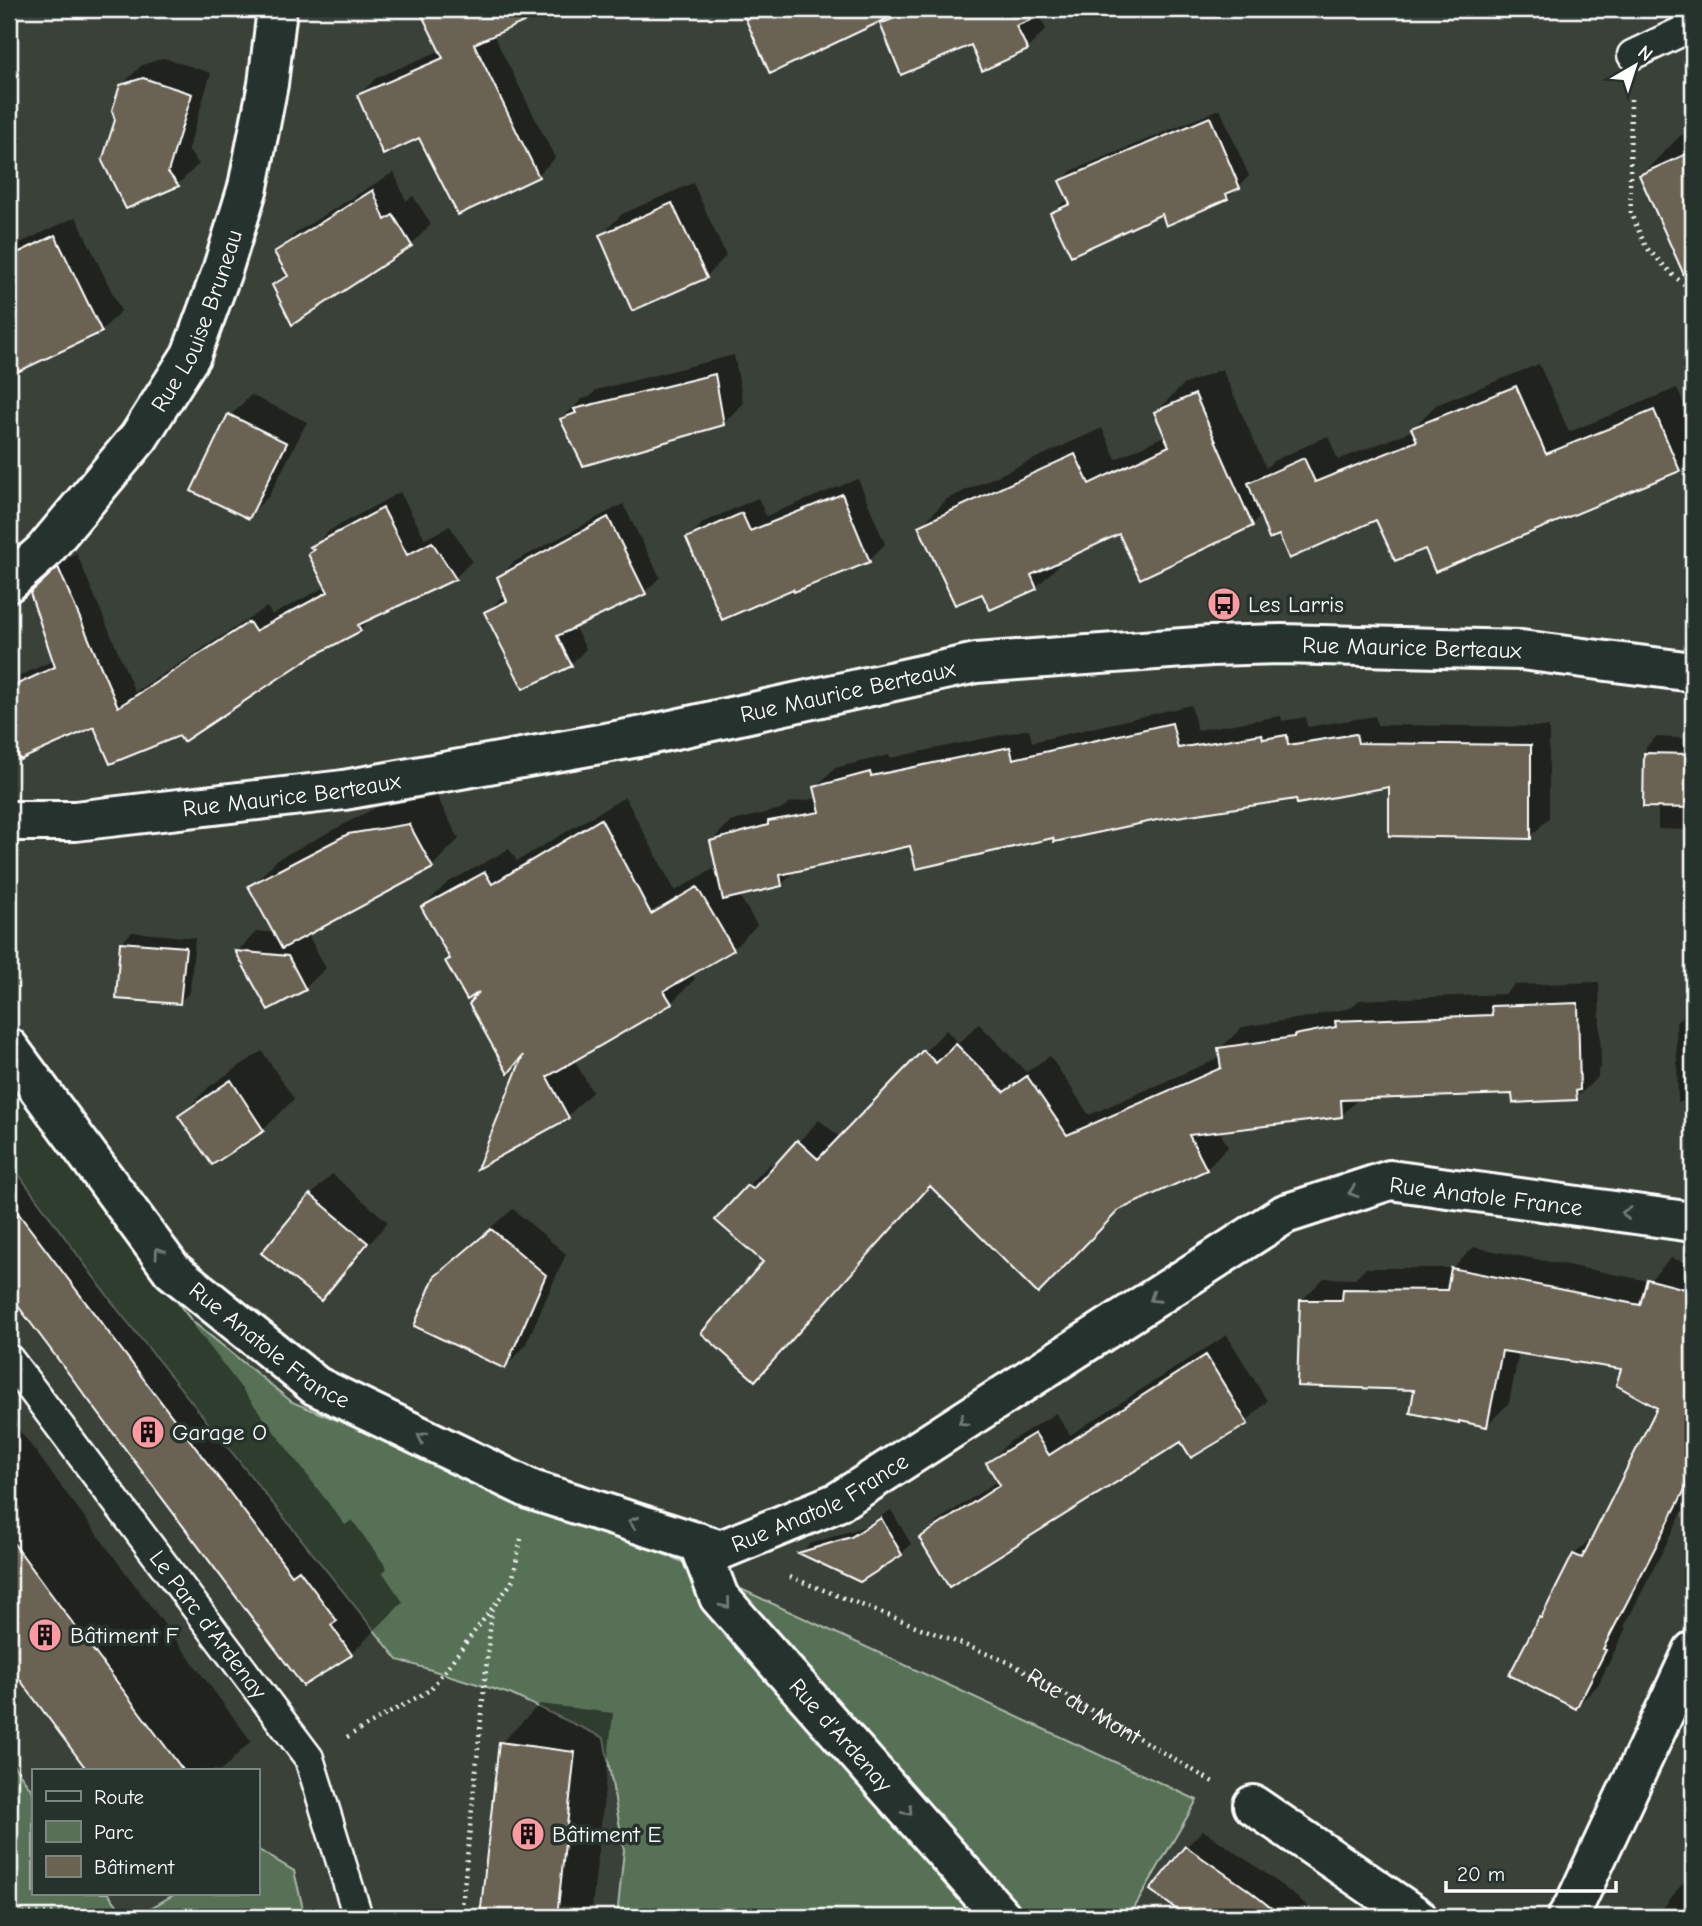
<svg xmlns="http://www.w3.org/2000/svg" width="1702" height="1926" font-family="'Comic Neue',sans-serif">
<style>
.green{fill:#577157;stroke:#abb8ab;stroke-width:2}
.shadow{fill:#0007}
.building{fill:#6a6352;stroke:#fff;stroke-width:2}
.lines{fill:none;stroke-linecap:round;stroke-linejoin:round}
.lane-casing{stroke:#fff;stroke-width:33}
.street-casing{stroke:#fff;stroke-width:44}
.secondary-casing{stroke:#fff;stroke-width:44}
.path{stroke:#fff;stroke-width:4.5;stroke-dasharray:2 5;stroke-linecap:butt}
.lane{stroke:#26332d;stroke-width:28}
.street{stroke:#26332d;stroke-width:38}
.secondary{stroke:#26332d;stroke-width:38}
.oneway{stroke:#727a76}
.labels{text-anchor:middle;stroke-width:7;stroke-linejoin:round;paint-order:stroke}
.street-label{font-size:23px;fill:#fff;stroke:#26332d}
.poi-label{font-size:23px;fill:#fff;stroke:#26332d;text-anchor:start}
</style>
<rect width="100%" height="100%" fill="#3a4138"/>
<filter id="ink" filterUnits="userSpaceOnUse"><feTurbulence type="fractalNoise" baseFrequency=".0143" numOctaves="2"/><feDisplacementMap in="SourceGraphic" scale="14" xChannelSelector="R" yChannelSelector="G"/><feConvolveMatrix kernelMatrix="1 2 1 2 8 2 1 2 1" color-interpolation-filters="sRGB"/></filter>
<g filter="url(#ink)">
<path class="green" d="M9,1083L192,1321L292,1402L678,1560L1197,1800L1129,1917H617L624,1850L604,1738L510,1694L398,1660L118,1310L9,1161Z
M9,1759L33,1792V1893H108L126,1917H9Z
M257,1849L294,1871L305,1917H135L177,1893H257Z"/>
<path class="shadow" d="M421,9H549L493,34L555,158L538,175L459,213L420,136L359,95L376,78L441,50Z
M743,9H860L865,21L771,72Z
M898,9H1036L1046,29L1027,49L972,43L882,25Z
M164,58L211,73L188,150L199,164L178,184L127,206L117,120L121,86L142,65Z
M1220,109L1249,176L1227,198L1163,212L1052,213L1063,203L1070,200L1061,182L1071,171Z
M1693,130V241L1674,250L1641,175L1680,136Z
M394,172L406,201L413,196L431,224L411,245L274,286L288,272L277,252L297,232Z
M693,183L726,256L706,277L601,235L622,214Z
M76,217L121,311L101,331L9,374V248Z
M734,355L743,403L723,424L562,419L582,399L590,397L596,390Z
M1539,364L1569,432L1677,388L1693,426V455L1679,470L1426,546L1377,517L1280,532L1262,515L1252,525L1120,532L1062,559L1063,561L1036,587L991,608L983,592L921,526L947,499L1102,428L1116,459L1166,435L1156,412L1183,385L1222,369L1266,468L1273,461L1328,436L1338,460L1414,430L1413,428L1436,405Z
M251,395L307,422L269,496L248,516L230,416Z
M858,479L885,544L869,560L688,538L704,522L758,498L766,516Z
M400,492L425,539L450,526L472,561L455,578L373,616L360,630L310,655L180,733L95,724L21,757L9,730V681L54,660L49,576L76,552L135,692L267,607L272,615L327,586L316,548L313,547L329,531Z
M623,504L660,577L645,592L574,626L586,649L571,664L486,613L501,598L506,595L499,577L514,562Z
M1191,705L1197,730L1281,716L1282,721L1306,717L1307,727L1375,716L1377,725L1549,727V818L1530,837L1391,785L1298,797L1055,836L911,843L797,869L781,885L739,895L757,925L733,949L692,974L695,979L671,1003L574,1059L592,1092L568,1116L481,1165L526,1054L508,1071L486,986L447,962L451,958L423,907L447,883L509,849L517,861L625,797L675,891L717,867L712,841L730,822L784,808L789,803L819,798L816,787L835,768L889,755L890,758L1029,729L1032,742Z
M1656,737L1693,739V830L1658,829V806H1644L1646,747Z
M437,797L459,839L432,866L307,933L326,968L305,988L237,952L257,931L276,933L251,886L278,859L377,807Z
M132,932L195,938L190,992L180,1002L122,942Z
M1599,982L1601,1067L1598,1070V1077L1576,1098L1514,1092L1359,1098L1341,1116L1219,1130L1228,1147L1206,1169L931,1184L766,1262L748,1186L770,1164L774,1168L819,1120L841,1138L946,1030L959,1043L979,1024L1026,1072L1050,1056L1089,1115L1221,1057L1220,1049L1242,1027L1316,1016L1318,1014L1351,1008L1359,1000L1505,994L1514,985Z
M1693,1006V1102H1678L1676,1023Z
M262,1051L294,1099L263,1130L180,1116L210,1086Z
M9,1082L345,1525L352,1520L387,1568L383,1573L403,1602L351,1654L304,1684L9,1293Z
M332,1174L388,1222L341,1278L321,1299L263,1252L311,1195Z
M513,1209L566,1254L525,1346L505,1367L435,1278L457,1256Z
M1474,1247L1649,1281L1671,1258L1693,1264V1491L1624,1627L1626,1628L1598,1685L1576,1707L1540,1618L1546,1612L1574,1555L1596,1533L1659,1407L1623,1368L1519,1351L1509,1403L1487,1425L1416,1388L1302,1300L1324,1278L1355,1279L1366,1268H1453Z
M1227,1335L1267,1401L1246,1422L1182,1440L921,1538L942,1518L999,1480L988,1463L1009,1442L1056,1413L1070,1435Z
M9,1416L251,1741L222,1770H90L9,1662Z
M891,1510L911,1544L901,1554L801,1553L810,1544L863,1527Z
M540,1704L613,1713L591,1917H482L501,1743Z
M1203,1830L1264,1872L1322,1917H1189L1153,1890L1186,1847Z
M1693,1870V1917H1656Z"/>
<path class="building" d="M419,9H553L474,44L539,177L458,215L419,138L383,155L357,95L443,58Z
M741,9H907L770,74Z
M917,9H1056L1016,26L1028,50L982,71L971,45L901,75L880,24Z
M143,78L192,94L168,172L179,186L126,209L102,161L115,120L112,111L120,85Z
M1210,117L1240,188L1226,194L1228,199L1166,226L1162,214L1071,256L1050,213L1070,204L1059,181Z
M1693,151V295L1639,175Z
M373,190L385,220L393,215L412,246L292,325L272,285L288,276L274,252Z
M672,203L707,278L632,311L599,235Z
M55,235L102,332L9,376V257Z
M715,374L724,425L583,466L560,419L576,413L574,409Z
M1516,386L1546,454L1654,410L1680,471L1435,572L1425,549L1395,561L1376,520L1289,559L1279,535L1269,539L1248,483L1304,458L1315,482L1417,441L1411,428Z
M1195,394L1253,526L1140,579L1119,534L1031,575L1037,589L990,610L982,594L955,605L918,526L1075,454L1089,484L1169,446L1154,412Z
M228,414L287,443L249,519L191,491Z
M842,494L870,562L794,592L793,589L722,620L686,538L742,513L750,531Z
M383,508L407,555L432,542L456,579L358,625L361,631L311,657L183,742L179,736L110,764L94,727L20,760L9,734V688L55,667L30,593L58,567L118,707L249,622L255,631L328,592L308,554L314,550L310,547Z
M608,517L646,594L557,636L572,666L523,689L484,612L507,601L497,577Z
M1172,723L1178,748L1262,734L1263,739L1287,735L1288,745L1356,734L1358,743L1531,745V839L1389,836V787L1297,804L1296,799L1157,820L1054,842L1053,838L916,869L910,846L780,875L782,886L723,900L710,841L768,825V821L820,812L814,787L870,772L871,776L1010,747L1013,759Z
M1644,753L1693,754V808L1643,807Z
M601,819L651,914L697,887L734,950L664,991L672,1004L547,1077L569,1118L477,1169L523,1055L508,1074L469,1004L479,992L467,1000L445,961L450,959L421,907L485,872L492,884Z
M409,824L433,868L282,949L248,886L348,834Z
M120,942L186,947L180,1004L116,999Z
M235,951L288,956L306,990L268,1010Z
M1578,1003L1580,1090L1576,1091L1577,1100L1513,1103L1512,1094L1341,1100L1342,1117L1189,1135L1207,1170L1119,1210L1038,1294L930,1186L755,1381L701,1333L763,1262L715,1220L747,1185L753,1189L797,1140L818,1159L923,1050L936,1063L956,1044L1004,1092L1027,1076L1067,1135L1221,1068L1218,1048L1294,1037V1035L1336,1027L1335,1021L1492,1015L1491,1006Z
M231,1080L264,1131L212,1165L178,1116Z
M310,1194L368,1243L321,1301L261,1253Z
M9,1201L292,1575L299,1570L337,1621L331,1625L352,1655L303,1686L9,1294Z
M491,1229L546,1275L505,1369L414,1326L434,1277Z
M1451,1268L1640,1305L1647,1279L1693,1291V1474L1603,1649L1606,1650L1576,1709L1509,1675L1539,1617L1541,1618L1573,1554L1582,1558L1657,1408L1616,1385L1621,1369L1502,1351L1487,1427L1459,1421V1423L1410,1413L1414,1390L1297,1386L1300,1300H1342L1343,1289L1447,1290Z
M1206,1355L1248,1424L1191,1458L1181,1442L949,1587L919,1538L1000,1485L986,1463L1035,1433L1049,1455Z
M881,1518L902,1555L860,1582L798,1553L851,1537Z
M9,1537L60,1606L183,1770H87L9,1665Z
M499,1742L575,1752L557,1917H480Z
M1185,1846L1247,1889L1283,1917H1187L1150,1890Z"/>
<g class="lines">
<defs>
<g id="lane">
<path d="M1632,55L1693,26"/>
<path id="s2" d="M9,1359L309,1758L358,1917"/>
</g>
<g id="street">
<path id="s3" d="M9,582L43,552L139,437L191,355L222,271L248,187L268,84L277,9"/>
<path id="s4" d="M9,1048L172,1270L316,1386L532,1490L721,1550L838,1502L1285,1214L1390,1180L1693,1222"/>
<path id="s5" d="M698,1542L719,1597L1002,1917"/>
<path d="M1253,1805L1417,1917"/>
<path d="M1567,1917L1574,1906L1693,1651"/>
</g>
<g id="secondary">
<path id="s6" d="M9,821H75L344,790L644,736L976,663L1211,646L1281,644L1521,650L1693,672"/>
</g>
</defs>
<use href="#lane" class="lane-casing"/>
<use href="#street" class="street-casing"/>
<use href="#secondary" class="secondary-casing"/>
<g class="path">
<path d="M1631,99L1630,181L1631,214L1646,247L1675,277L1693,291"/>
<path id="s1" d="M790,1577L1013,1664L1213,1782"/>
<path d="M347,1737L430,1690L512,1582L521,1539"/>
<path d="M9,1913L312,1916"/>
<path d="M461,1917L492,1610"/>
</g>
<use href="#lane" class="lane"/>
<use href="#street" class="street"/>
<use href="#secondary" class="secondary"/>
</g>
<defs><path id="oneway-chevron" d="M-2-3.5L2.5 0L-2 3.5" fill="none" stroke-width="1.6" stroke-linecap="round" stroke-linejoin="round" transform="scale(1.75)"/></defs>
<g class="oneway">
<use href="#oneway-chevron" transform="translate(1353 1192) rotate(162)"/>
<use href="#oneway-chevron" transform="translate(1626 1213) rotate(-172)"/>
<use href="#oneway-chevron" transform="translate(159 1252) rotate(-126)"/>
<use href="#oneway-chevron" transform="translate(1154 1298) rotate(147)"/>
<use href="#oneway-chevron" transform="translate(963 1421) rotate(147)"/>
<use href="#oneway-chevron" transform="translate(422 1437) rotate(-154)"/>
<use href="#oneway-chevron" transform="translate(633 1522) rotate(-163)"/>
<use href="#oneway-chevron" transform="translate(726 1604) rotate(51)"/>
<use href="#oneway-chevron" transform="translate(908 1811) rotate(49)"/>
</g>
</g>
<defs>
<symbol id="bus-disc" viewBox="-11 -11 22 22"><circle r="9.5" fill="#ff9aa2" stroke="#26332d"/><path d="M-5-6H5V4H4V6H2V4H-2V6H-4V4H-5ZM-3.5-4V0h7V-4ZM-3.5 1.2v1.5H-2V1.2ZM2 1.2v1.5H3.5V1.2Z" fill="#111"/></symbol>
<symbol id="building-disc" viewBox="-11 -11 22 22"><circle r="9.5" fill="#ff9aa2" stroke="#26332d"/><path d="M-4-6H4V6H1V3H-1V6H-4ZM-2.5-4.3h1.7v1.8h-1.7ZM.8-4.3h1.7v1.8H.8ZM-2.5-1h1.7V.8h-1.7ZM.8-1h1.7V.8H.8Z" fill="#111"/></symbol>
</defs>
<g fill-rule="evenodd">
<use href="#bus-disc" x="1205" y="585" width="38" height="38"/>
<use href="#building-disc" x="129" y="1413" width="38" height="38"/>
<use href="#building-disc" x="26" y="1616" width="38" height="38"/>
<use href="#building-disc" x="509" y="1815" width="38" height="38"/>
</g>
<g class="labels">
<g class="street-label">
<text dy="8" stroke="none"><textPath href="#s3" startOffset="326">Rue Louise Bruneau</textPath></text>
<text dy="8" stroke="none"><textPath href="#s6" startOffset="1418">Rue Maurice Berteaux</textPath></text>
<text dy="8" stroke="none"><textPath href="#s6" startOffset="850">Rue Maurice Berteaux</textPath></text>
<text dy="8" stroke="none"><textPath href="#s6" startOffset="284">Rue Maurice Berteaux</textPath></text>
<text transform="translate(1486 1196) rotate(7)" y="8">Rue Anatole France</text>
<text dy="8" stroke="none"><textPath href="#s4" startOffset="399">Rue Anatole France</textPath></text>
<text dy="8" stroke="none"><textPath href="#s4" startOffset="1008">Rue Anatole France</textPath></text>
<text dy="8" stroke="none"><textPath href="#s2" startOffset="332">Le Parc d'Ardenay</textPath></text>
<text dy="8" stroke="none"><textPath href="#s1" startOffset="322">Rue du Mont</textPath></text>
<text dy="8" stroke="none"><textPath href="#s5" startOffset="243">Rue d'Ardenay</textPath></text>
</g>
<g class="poi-label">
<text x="1248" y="612">Les Larris</text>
<text x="172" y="1440">Garage O</text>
<text x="70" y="1643">Bâtiment F</text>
<text x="552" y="1842">Bâtiment E</text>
</g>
</g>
<rect width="1702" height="1926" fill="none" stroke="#26332d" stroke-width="35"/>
<rect x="18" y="18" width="1667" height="1891" fill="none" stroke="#fff" stroke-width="2.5" filter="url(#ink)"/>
<rect x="32" y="1769" width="228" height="126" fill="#26332d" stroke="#7d8581" stroke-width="2"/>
<rect x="46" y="1791" width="35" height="10" fill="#26332d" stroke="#7d8581" stroke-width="2"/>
<text x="94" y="1804" font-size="21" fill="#ffffff">Route</text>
<rect x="46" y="1821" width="35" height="21" fill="#577157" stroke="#7d8581" stroke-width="2"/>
<text x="94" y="1839" font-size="21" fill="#ffffff">Parc</text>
<rect x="46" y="1856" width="35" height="21" fill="#6a6352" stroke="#7d8581" stroke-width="2"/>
<text x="94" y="1874" font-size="21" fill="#ffffff">Bâtiment</text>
<g transform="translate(1635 66) rotate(39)" stroke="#26332d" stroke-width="5" paint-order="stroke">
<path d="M0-5L12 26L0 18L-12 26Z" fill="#ffffff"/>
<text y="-10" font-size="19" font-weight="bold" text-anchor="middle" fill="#ffffff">N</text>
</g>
<path d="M1446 1881v10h170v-10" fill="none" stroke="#ffffff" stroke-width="3.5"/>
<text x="1457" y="1881" font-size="21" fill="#ffffff" stroke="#26332d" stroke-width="5" paint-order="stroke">20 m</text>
</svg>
